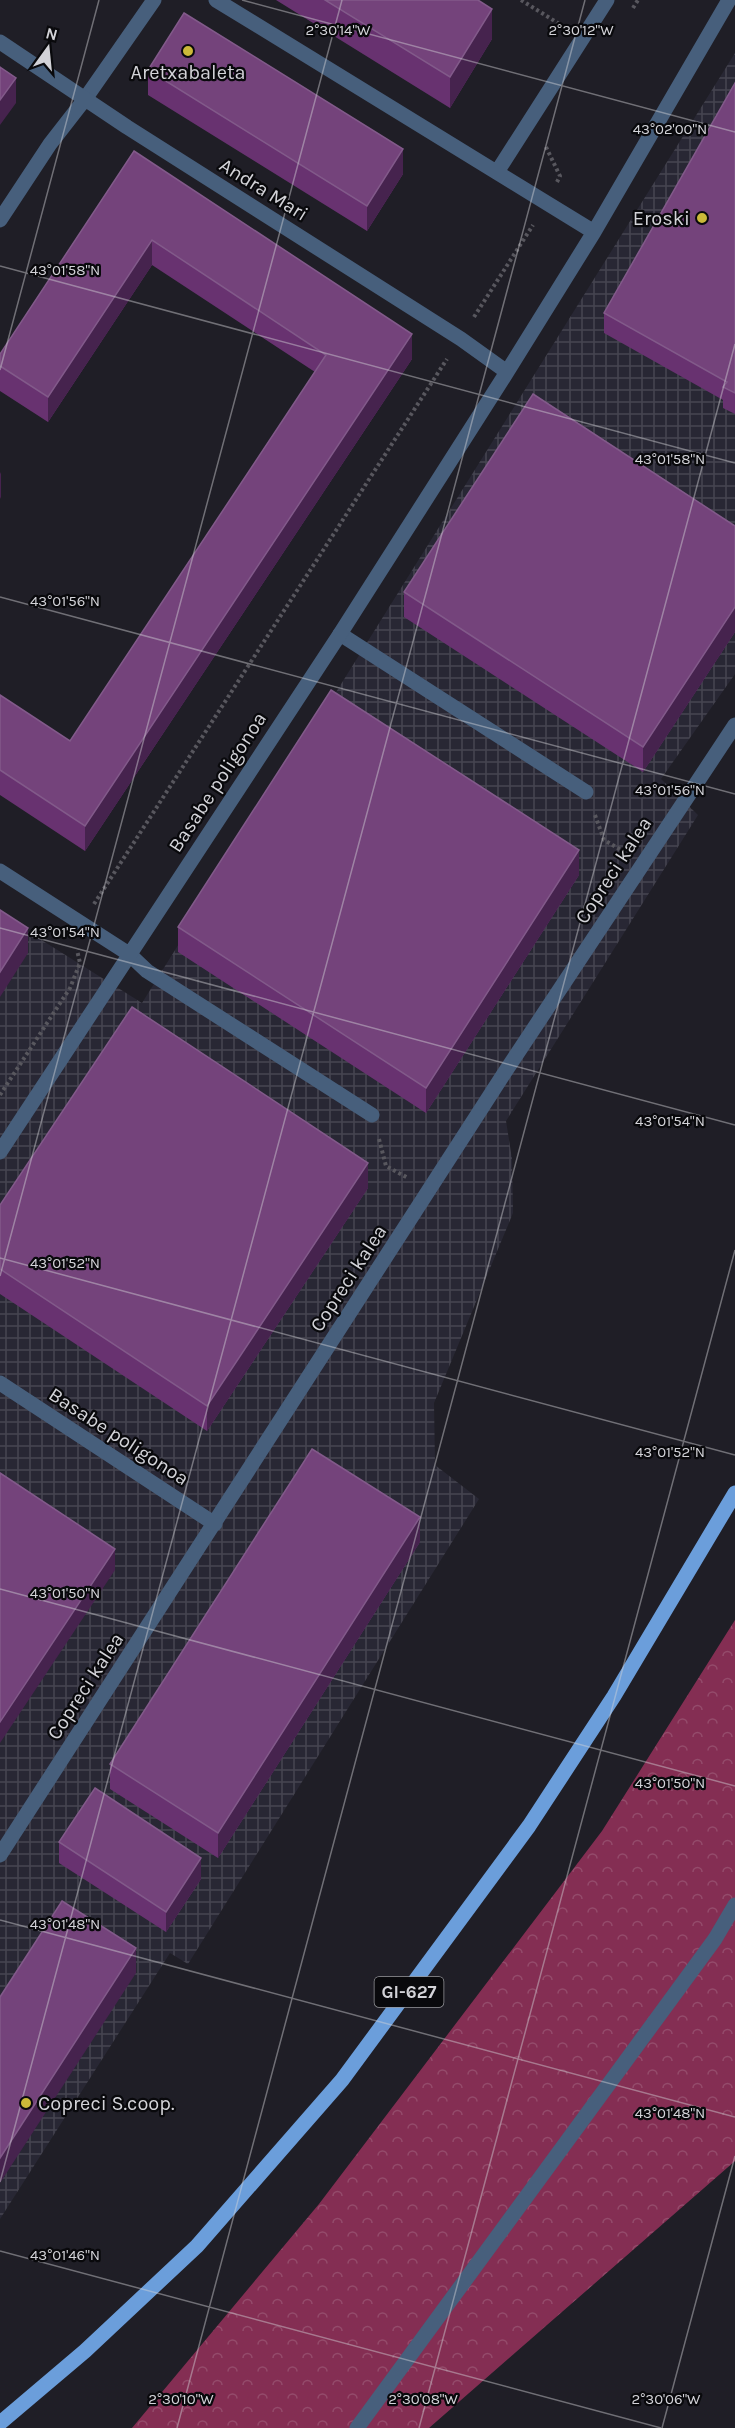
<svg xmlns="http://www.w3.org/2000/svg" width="735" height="2428" font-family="Karla,sans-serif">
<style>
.industrial{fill:url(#industrial-grid)}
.forest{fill:url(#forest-crowns)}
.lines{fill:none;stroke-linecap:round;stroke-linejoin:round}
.path{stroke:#58575e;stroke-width:4;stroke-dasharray:3 3;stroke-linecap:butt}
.service{stroke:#475f7c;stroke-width:15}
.pedestrian{stroke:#475f7c;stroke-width:15}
.minor{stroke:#475f7c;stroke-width:15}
.tertiary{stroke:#475f7c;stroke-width:15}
.primary{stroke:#6b9edb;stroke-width:15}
.wall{fill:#683270}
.shaded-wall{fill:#46234e}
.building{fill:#74437b;stroke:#825a8a;stroke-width:1.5}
.ticks{fill:none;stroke:#d3d3d8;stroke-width:1.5;stroke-opacity:0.45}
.poi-dot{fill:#cbb939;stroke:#09090c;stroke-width:2}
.labels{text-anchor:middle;stroke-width:4.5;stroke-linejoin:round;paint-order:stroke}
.shield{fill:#09090c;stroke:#96969b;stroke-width:1.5}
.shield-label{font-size:18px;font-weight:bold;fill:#d3d3d8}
.poi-label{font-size:20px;fill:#d3d3d8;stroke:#09090c}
.street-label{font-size:20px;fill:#d3d3d8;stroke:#09090c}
.ticks-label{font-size:15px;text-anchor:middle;fill:#d3d3d8;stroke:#09090c;stroke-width:4.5;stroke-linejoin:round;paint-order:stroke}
</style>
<defs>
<pattern id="industrial-grid" width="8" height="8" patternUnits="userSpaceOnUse" patternTransform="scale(1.5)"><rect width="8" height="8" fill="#282734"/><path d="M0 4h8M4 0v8" fill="none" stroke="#464551"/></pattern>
<pattern id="forest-crowns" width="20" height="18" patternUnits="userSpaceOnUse" patternTransform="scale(1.5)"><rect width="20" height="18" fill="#842e53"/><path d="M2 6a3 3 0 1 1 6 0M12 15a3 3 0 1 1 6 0" fill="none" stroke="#944b6b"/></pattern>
</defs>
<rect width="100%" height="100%" fill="#1f1e26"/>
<path class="industrial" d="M735,53V674L661,779L698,815L506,1121L512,1159L513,1213L434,1403L435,1465L479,1499L188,1964L170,1953L0,2219V914L142,1003Z"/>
<path class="forest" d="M735,1620V2161L429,2428H132L319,2204L602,1831Z"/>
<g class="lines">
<path class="path" d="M521,0L561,25
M633,8L638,0
M546,147L560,176L557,182
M474,317L533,225
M595,815L604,840L621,850
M94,904L447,359
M0,1095L70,988L80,963L77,950
M379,1139L386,1166L408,1178"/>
<path class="service" d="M340,634L586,792
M129,954L147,971L372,1115"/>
<path class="pedestrian" d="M85,99L154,0"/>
<path class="minor" d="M216,0L594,232
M0,42L127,127L461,339L507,372
M497,172L607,0
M0,220L50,144L85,99
M0,871L129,954
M0,1152L340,634L507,372L594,232L729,0
M0,1383L215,1524
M0,1855L505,1072L735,725"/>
<path class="tertiary" d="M357,2428L715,1939L735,1905"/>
<path class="primary" d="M0,2423L85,2351L197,2246L342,2080L529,1826L614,1696L735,1493"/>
</g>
<path class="wall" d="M276,0H478L492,39L450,108Z
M148,70L403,174L367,231L148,95Z
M735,83V414L723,408V400L604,333V313Z
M134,151L412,359L85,851L0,795V695L70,741L315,372L152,265L48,422L0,391V354Z
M735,526V632L643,772L404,617V592Z
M579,875L426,1113L178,952V927Z
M368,1188L207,1431L0,1294V1205Z
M420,1542L218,1858L110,1789V1764Z
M59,1842L201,1879L166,1932L59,1863Z"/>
<path class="shaded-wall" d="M492,9V39L450,108V77Z
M16,78V103L0,125V100Z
M403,149V174L367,231V206Z
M152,240V265L48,422V397Z
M412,334V359L85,851V826Z
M1,472V497L0,499V474Z
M735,607V632L643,772V747Z
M579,850V875L426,1113V1088Z
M28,928V953L0,997V972Z
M368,1163V1188L207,1431V1406Z
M420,1517V1542L218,1858V1833Z
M115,1549V1570L0,1743V1722Z
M201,1858V1879L166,1932V1912Z
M136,1948V1973L0,2183V2158Z"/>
<path class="building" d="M325,0H478L492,9L450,77Z
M184,13L403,149L367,206L148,70Z
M0,67L16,78L0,100Z
M735,83V393L723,387L727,382L604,313Z
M134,151L412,334L85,826L0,770V695L70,741L326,355L152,240L48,397L0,366V354Z
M533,394L735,526V607L643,747L404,592Z
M331,690L579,850L426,1088L178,927Z
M0,910L28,928L0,972Z
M132,1007L368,1163L207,1406L0,1269V1205Z
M312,1449L420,1517L218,1833L110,1764Z
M0,1473L115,1549L0,1722Z
M95,1788L201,1858L166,1912L59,1842Z
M62,1901L136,1948L0,2158V1997Z"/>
<path class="ticks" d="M242,0L735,132M0,266L735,463M0,370L99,0M0,597L735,794M0,928L735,1125M0,1258L735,1455M0,1276L342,0M0,1589L735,1786M0,1920L735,2117M0,2182L585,0M0,2251L661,2428M177,2428L735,344M419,2428L735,1250M662,2428L735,2156"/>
<g class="poi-dot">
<circle cx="188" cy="51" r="6"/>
<circle cx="702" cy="218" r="6"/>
<circle cx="26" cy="2103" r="6"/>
</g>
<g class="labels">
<rect class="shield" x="374.5" y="1977" width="69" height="30" rx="4.5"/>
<g class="shield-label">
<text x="409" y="1998">GI-627</text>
</g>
<g class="poi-label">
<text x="188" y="79">Aretxabaleta</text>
<text x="690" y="225" text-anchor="end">Eroski</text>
<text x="38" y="2110" text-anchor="start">Copreci S.coop.</text>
</g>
<g class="street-label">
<text transform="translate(264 189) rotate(32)" y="7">Andra Mari</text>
<text transform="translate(217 782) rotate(-57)" y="7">Basabe poligonoa</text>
<text transform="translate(613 870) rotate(-57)" y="7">Copreci kalea</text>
<text transform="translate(348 1278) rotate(-57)" y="7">Copreci kalea</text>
<text transform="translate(119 1436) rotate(33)" y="7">Basabe poligonoa</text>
<text transform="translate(85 1686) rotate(-57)" y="7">Copreci kalea</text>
</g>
</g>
<g class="ticks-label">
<text x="338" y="35">2°30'14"W</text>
<text x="581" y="35">2°30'12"W</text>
<text x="670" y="134">43°02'00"N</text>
<text x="65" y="275">43°01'58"N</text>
<text x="670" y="464">43°01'58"N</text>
<text x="65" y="606">43°01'56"N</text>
<text x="670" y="795">43°01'56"N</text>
<text x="65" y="937">43°01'54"N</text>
<text x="670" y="1126">43°01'54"N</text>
<text x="65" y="1268">43°01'52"N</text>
<text x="670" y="1457">43°01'52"N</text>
<text x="65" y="1598">43°01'50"N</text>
<text x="670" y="1788">43°01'50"N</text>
<text x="65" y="1929">43°01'48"N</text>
<text x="670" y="2118">43°01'48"N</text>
<text x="65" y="2260">43°01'46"N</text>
<text x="181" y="2404">2°30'10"W</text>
<text x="423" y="2404">2°30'08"W</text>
<text x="666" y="2404">2°30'06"W</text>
</g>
<g transform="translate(48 48) rotate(15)" stroke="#09090c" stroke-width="4.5" paint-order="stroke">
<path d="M0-4.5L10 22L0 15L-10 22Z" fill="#d3d3d8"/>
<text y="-9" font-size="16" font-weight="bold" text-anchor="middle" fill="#d3d3d8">N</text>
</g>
</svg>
